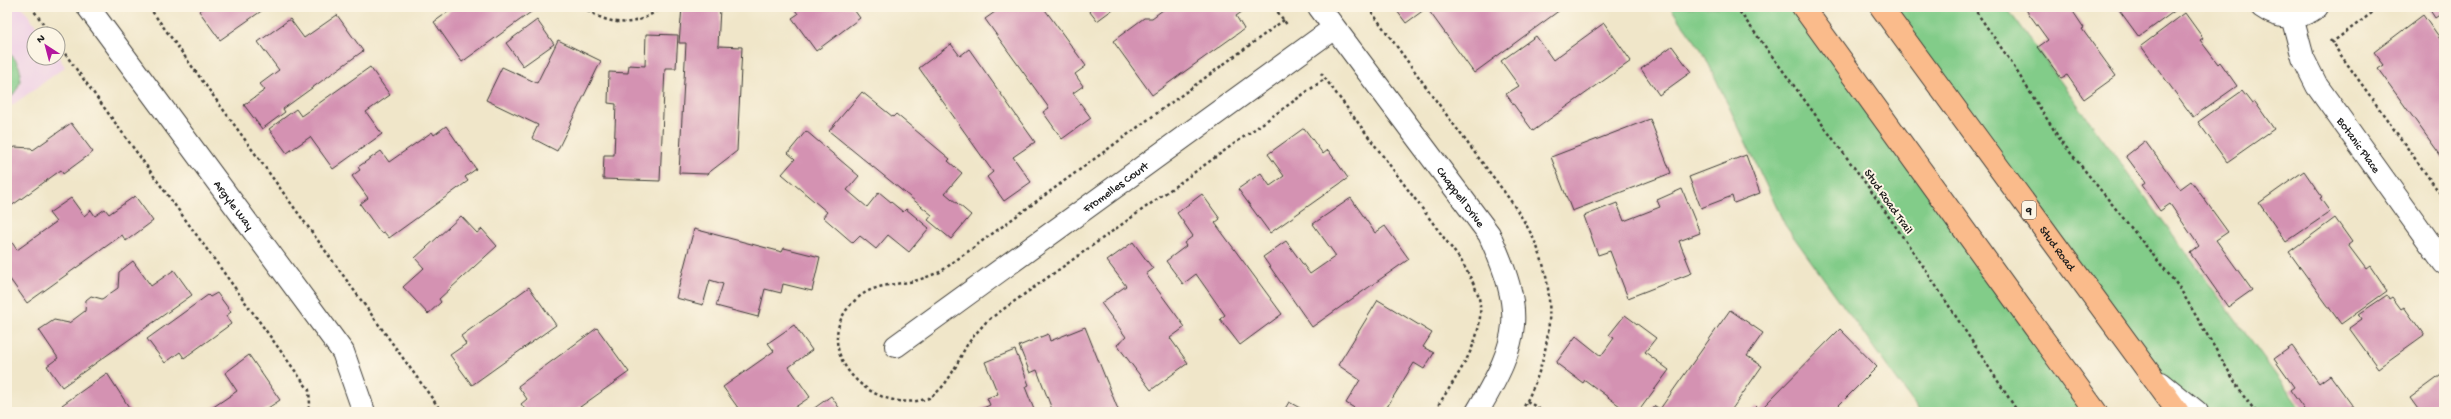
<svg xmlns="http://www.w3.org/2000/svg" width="2451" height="419" font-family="'Gochi Hand',sans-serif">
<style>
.built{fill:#efd0e6}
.green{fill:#82cc89;stroke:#4f7452}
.building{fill:#d492b2}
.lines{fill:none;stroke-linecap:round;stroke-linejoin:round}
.street-casing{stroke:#3c3a36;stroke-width:24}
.highway-casing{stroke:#3c3a36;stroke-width:24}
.path{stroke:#3c3a36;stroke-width:2.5;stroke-dasharray:3 3;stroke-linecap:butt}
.street{stroke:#fff;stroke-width:22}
.highway{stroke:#fabb8b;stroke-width:22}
.labels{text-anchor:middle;stroke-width:4;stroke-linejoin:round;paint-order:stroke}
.shield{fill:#fcf5e5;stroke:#5f5d58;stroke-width:1}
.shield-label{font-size:11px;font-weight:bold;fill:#1c1c1c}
.street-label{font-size:12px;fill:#1c1c1c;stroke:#fcf5e5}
</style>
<rect width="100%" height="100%" fill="#fcf5e5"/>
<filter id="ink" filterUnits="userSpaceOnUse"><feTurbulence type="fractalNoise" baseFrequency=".025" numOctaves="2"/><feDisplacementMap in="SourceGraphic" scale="8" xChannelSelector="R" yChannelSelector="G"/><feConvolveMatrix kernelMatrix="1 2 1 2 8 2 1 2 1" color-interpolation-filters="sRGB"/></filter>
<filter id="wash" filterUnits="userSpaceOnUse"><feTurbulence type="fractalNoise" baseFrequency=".012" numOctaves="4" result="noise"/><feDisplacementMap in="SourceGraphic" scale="16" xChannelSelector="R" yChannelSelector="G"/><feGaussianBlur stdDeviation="0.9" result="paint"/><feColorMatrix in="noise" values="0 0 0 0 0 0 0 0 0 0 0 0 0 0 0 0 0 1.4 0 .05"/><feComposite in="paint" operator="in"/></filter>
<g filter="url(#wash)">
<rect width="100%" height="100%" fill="#f0e6c9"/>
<path class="built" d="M7,7H22L42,34H34V58L58,56L65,67L7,109Z"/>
<path class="green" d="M1670,7H1803L2096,412H1920L1785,225L1703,52Z
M1882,7H2006L2303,412H2197L2151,375Z
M7,52C26,64 24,88 7,100Z"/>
<g id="blocks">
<path class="building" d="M204,7H267L220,40L199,11Z
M455,7H538L462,62L434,22Z
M682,7L720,8L718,46L742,47L737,151L707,174L679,173L686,43H679Z
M793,7H852L860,18L816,51L792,18L798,14Z
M1002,7H1043L1086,66L1075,74L1083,86L1073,93L1091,118L1062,139L1043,112L1049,108L985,19Z
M1086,7H1116L1097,21Z
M1167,7H1249L1236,16L1244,29L1152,95L1113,41L1144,18H1152Z
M1394,7H1428L1406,23Z
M1434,7L1467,8L1564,7L1474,73L1429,11Z
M2024,7H2070L2084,28L2082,29L2116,76L2084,99L2067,75L2061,78L2038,47L2048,40Z
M2117,7H2180L2139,37Z
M2428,7H2444V12L2435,18Z
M2185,13L2203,38L2200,40L2218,64L2220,62L2237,86L2193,117L2141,46Z
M337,15L363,51L283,109L285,112L262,129L244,105L265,90L260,84L279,70L258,42L290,19L304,38Z
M2423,15L2442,42L2444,41V160L2378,69L2384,65L2374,52Z
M537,20L554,44L523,66L506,43Z
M1604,23L1631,61L1533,131L1506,94L1519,86L1501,61L1536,36L1553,60Z
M646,34L678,35L676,68H665L660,181L603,179L604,155H614L616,104L608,103L609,72L628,73L629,65L645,66Z
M558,40L601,61L557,151L532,138L538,125L486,100L502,67L537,83Z
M951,44L960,56L969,49L1035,142L1013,157L1031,182L1004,201L987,177L993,172L919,68Z
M1672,46L1691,72L1659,95L1641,69Z
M370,67L390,95L366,112L382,134L333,169L310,137L287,153L269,129L296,109L301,116Z
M2242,91L2252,104L2255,102L2274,129L2227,162L2198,122Z
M862,92L893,117L896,114L950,159L948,161L962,173L945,193L971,215L951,239L928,220L932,215L829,131Z
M1650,119L1671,173L1572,211L1551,157Z
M71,123L93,152L63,174L61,170L7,209V152L15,147L31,148L33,150Z
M446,126L476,169L465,177L468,181L389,238L384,232L381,233L360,204L368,198L352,176L360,170L358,167L381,151L389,162L432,132L434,135Z
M1304,128L1323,154L1328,150L1348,178L1270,233L1238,189L1261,173L1270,186L1284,176L1268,154Z
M806,131L859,176L847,190L867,207L879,192L903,212L906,209L929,228L909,252L888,235L876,249L860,236L853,243L823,217L827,212L782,174L795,159L788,153Z
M2145,141L2180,189L2191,181L2228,232L2216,240L2252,290L2228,307L2190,253L2199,246L2170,204L2160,211L2142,185L2146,183L2126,156Z
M1746,155L1760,193L1734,203L1732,196L1701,208L1689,177Z
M2304,171L2322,197L2320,198L2330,212L2286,242L2259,203Z
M1682,189L1700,233L1679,241L1692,273L1628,298L1610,251L1598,255L1584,216L1617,203L1624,221L1660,207L1657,200Z
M1202,194L1220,219L1215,223L1282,314L1240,345L1220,319L1225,315L1196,274L1183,284L1166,261L1186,246L1184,243L1193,236L1177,213Z
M135,196L153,221L126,241L122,235L27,303L7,275V244L11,241L17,250L56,222L49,213L71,198L84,216L91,210L95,216L105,209L109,214Z
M1351,198L1375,233L1385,226L1409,259L1312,327L1263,257L1286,241L1310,274L1336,256L1313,224Z
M461,216L477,233L482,229L497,246L439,299L441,302L428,314L403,287L424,268L415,258Z
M2335,218L2352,242L2348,245L2366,269L2370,266L2387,291L2341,324L2289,252Z
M694,229L782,252L784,248L820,257L812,291L783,284L781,293L765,289L758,317L716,306L723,284L710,280L703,305L676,298Z
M1133,242L1153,269L1146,274L1185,327L1170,338L1188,363L1151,390L1117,345L1126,337L1101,303L1126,286L1107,261Z
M133,261L151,286L174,270L192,295L62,387L47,366L58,358L39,330L54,320L69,323L85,311L86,300L91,296L102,299L118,288L119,272Z
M529,287L556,325L472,385L450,355L466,344L461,336Z
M217,293L231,312L226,316L231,324L184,358L180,352L165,363L147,339L208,295L210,297Z
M2387,295L2389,299L2392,297L2401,309L2404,307L2424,335L2378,368L2349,328L2362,319L2359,314Z
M1378,300L1432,333L1423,347L1434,353L1424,369L1414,363L1384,412H1361L1346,403L1360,380L1338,365Z
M1730,310L1763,333L1747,356L1762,366L1730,412H1651L1655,406L1660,409Z
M1625,315L1656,338L1645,352L1669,370L1638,412H1628L1585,380L1583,383L1556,363L1576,336L1601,356L1614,338L1609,335Z
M794,325L812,350L789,367L810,397L788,412H741L723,387L774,351L768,343Z
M1085,327L1119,412H1053L1037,370L1030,373L1019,346L1048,334L1050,341Z
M597,328L629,372L573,412H527L521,404L527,399L518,386Z
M1840,329L1877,367L1832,412H1750L1756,406L1760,410Z
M2292,346L2319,383L2330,375L2357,412H2306L2290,390L2294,387L2274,359Z
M1015,350L1029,385L1025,387L1035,412H974L990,405L987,398L998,394L985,362Z
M249,355L280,400L262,412H206L237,391L225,373Z
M107,373L132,412H67L62,405Z
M2444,373V412H2420L2410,398Z
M831,396L842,412H809Z
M1289,402L1307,412H1283Z"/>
</g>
</g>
<g filter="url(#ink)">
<use href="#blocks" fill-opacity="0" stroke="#3c3a36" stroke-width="1"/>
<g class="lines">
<defs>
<g id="street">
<path id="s1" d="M88,7L343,352L364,412"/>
<path id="s2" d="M1319,7L1489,234C1525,313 1521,338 1477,412"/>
<path d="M2262,7C2280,20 2299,20 2317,7"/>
<path id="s3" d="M2292,17L2303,58L2317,86L2444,263"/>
<path id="s4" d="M896,346L1334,28"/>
<path d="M2161,383L2197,412"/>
</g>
<g id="highway">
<path d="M1803,7L2096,412"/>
<path id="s5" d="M1881,7L2178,412"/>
</g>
</defs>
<use href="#street" class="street-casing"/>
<use href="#highway" class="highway-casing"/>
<path class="path" d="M31,7L51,34
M149,7L442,412
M583,7C608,26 636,29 661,7
M1274,7L1288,26
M1368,7C1401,52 1433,97 1466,141C1487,170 1512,199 1529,230C1561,288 1553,356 1521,412
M1736,7L1864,181L1923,266L2018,412
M1973,7L2009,59L2061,141L2179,287L2242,394L2256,412
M1284,20L940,272C931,275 923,279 914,281C895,285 875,284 859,297C801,343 869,419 929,398C949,386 956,364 967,345C973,336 980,329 987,321L1326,78
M2330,40L2444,199
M2331,43L2380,7
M58,44L309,390L310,404L307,412
M1321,73L1462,262C1468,274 1476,286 1479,298C1487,340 1454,379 1434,412
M1527,401L1544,412"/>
<use href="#street" class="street"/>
<use href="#highway" class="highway"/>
</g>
</g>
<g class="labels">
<rect class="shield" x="2022" y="201" width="14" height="18" rx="3"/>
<g class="shield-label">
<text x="2029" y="214">9</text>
</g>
<g class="street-label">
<text dy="4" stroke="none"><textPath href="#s3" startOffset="146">Botanic Place</textPath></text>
<text dy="4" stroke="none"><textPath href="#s4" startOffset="271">Fromelles Court</textPath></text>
<text dy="4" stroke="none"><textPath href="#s2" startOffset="237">Chappell Drive</textPath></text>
<text transform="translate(1889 201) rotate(55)" y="4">Stud Road Trail</text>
<text dy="4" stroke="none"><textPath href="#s1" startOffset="246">Argyle Way</textPath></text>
<text dy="4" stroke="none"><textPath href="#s5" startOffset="299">Stud Road</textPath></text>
</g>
</g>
<rect width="2451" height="419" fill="none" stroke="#fcf5e5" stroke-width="24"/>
<g transform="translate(46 46) rotate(324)"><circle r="19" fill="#fcf5e5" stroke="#a29e95"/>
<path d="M0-3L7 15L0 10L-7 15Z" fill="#b5179e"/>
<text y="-6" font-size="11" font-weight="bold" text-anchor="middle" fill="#1c1c1c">N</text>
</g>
</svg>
